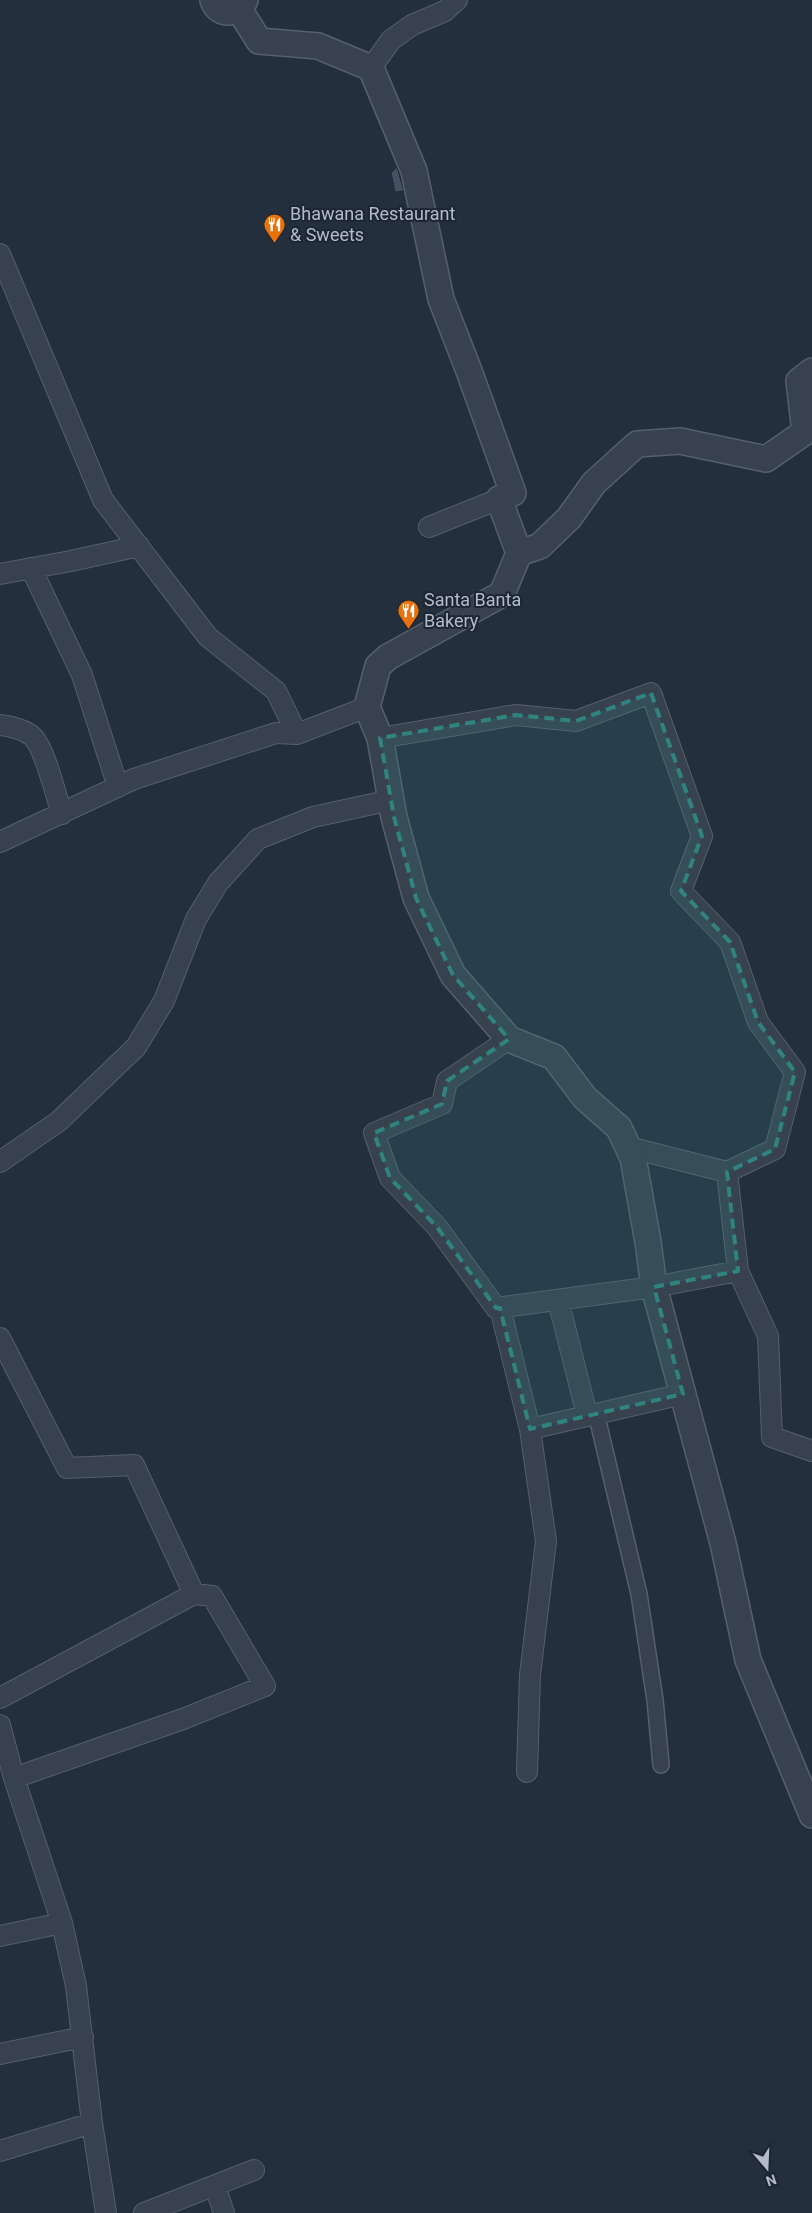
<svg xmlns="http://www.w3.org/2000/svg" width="812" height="2213" font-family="Roboto,sans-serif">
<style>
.building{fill:#455162;stroke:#1f2835}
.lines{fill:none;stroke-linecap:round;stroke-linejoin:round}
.pedestrian-casing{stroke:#565f6c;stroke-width:18}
.minor-casing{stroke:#565f6c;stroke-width:22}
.tertiary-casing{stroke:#565f6c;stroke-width:28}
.pedestrian{stroke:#38414e;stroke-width:15}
.minor{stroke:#38414e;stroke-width:20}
.tertiary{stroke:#38414e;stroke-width:25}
.marked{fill:#308480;fill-opacity:0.2;stroke:#308480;stroke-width:4;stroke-dasharray:10 6;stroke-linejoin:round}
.labels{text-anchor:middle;stroke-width:4;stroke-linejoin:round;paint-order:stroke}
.poi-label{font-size:18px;fill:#b4bcc9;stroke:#1d2633;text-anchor:start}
</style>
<rect width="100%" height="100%" fill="#242f3e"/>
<path class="building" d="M397,167L404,191L395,192L391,173Z"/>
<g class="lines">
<defs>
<path id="pedestrian" d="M596,1413L639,1594L655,1700L661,1765"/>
<path id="minor" d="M371,68L391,40L412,25L445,11L457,0
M0,254L103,500L208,637L276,691L297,734
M429,527L499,499
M31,568L82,675L118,787
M0,574L71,561L139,546
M0,725C10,726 26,730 33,737C45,749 56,796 62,814
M380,738L516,715L576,721L651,693L702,836L681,891L730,942L758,1022L795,1072L775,1149L727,1172L738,1271L654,1287L496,1308L437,1227L390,1178L374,1133L442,1104L447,1081L509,1039
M0,842L134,779L276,733L297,734L367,707
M628,1147L727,1172
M0,1162L59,1121L136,1047L164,1001L196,919L218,883L258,839L313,817L391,800
M738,1271L768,1336L772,1437L812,1451
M558,1300L587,1415
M500,1308L530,1429L683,1394
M0,1338L67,1468L134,1465L194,1594L212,1596L265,1686L183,1719L14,1778
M0,1698L194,1594
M0,1725L14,1778L62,1923L76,1986L92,2123L106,2213
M527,1772L530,1675L546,1541L530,1429
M0,1936L62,1923
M0,2054L83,2037
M0,2151L92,2123
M215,2186L224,2213
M144,2213L254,2170"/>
<path id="tertiary" d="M213,0C219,17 238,15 245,0
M239,9L259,41L318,46L371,68L414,171L441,299L469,371L513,493L499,499L519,553
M812,371L799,381L805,432L766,459L680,441L637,444L594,483L569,518L540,546L519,553L502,594L388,657L378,666L367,707L380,738L394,817L416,898L453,975L509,1039L554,1057L585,1098L619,1128L633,1158L648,1242L654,1287L723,1543L748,1660L812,1815"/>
</defs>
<use href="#pedestrian" class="pedestrian-casing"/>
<use href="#minor" class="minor-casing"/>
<use href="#tertiary" class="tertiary-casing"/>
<use href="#pedestrian" class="pedestrian"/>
<use href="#minor" class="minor"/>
<use href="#tertiary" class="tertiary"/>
</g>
<path class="marked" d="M651,693L702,836L681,891L730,942L758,1022L795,1072L775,1149L727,1172L738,1271L654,1287L683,1394L530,1429L500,1308H496L437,1227L390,1178L374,1133L442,1104L447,1081L509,1039L453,975L416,898L394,817L380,738L516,715L576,721Z"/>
<defs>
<symbol id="restaurant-pin" viewBox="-11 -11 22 30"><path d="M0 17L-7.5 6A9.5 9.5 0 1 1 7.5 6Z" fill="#e8710a" stroke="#1d2633"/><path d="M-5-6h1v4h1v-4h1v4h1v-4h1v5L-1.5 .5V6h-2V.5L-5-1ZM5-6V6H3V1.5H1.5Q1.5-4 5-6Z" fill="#fff"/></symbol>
</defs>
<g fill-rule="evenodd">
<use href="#restaurant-pin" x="262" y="212" width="25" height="34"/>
<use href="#restaurant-pin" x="396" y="598" width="25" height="34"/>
</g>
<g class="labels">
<g class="poi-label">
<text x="290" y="220">Bhawana Restaurant<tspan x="290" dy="21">&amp; Sweets</tspan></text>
<text x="424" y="606">Santa Banta<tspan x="424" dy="21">Bakery</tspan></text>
</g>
</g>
<g transform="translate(767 2168) rotate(161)" stroke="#1d2633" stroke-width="4" paint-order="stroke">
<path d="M0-4L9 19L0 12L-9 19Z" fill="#b4bcc9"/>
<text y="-8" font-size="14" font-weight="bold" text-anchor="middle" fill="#b4bcc9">N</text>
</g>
</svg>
